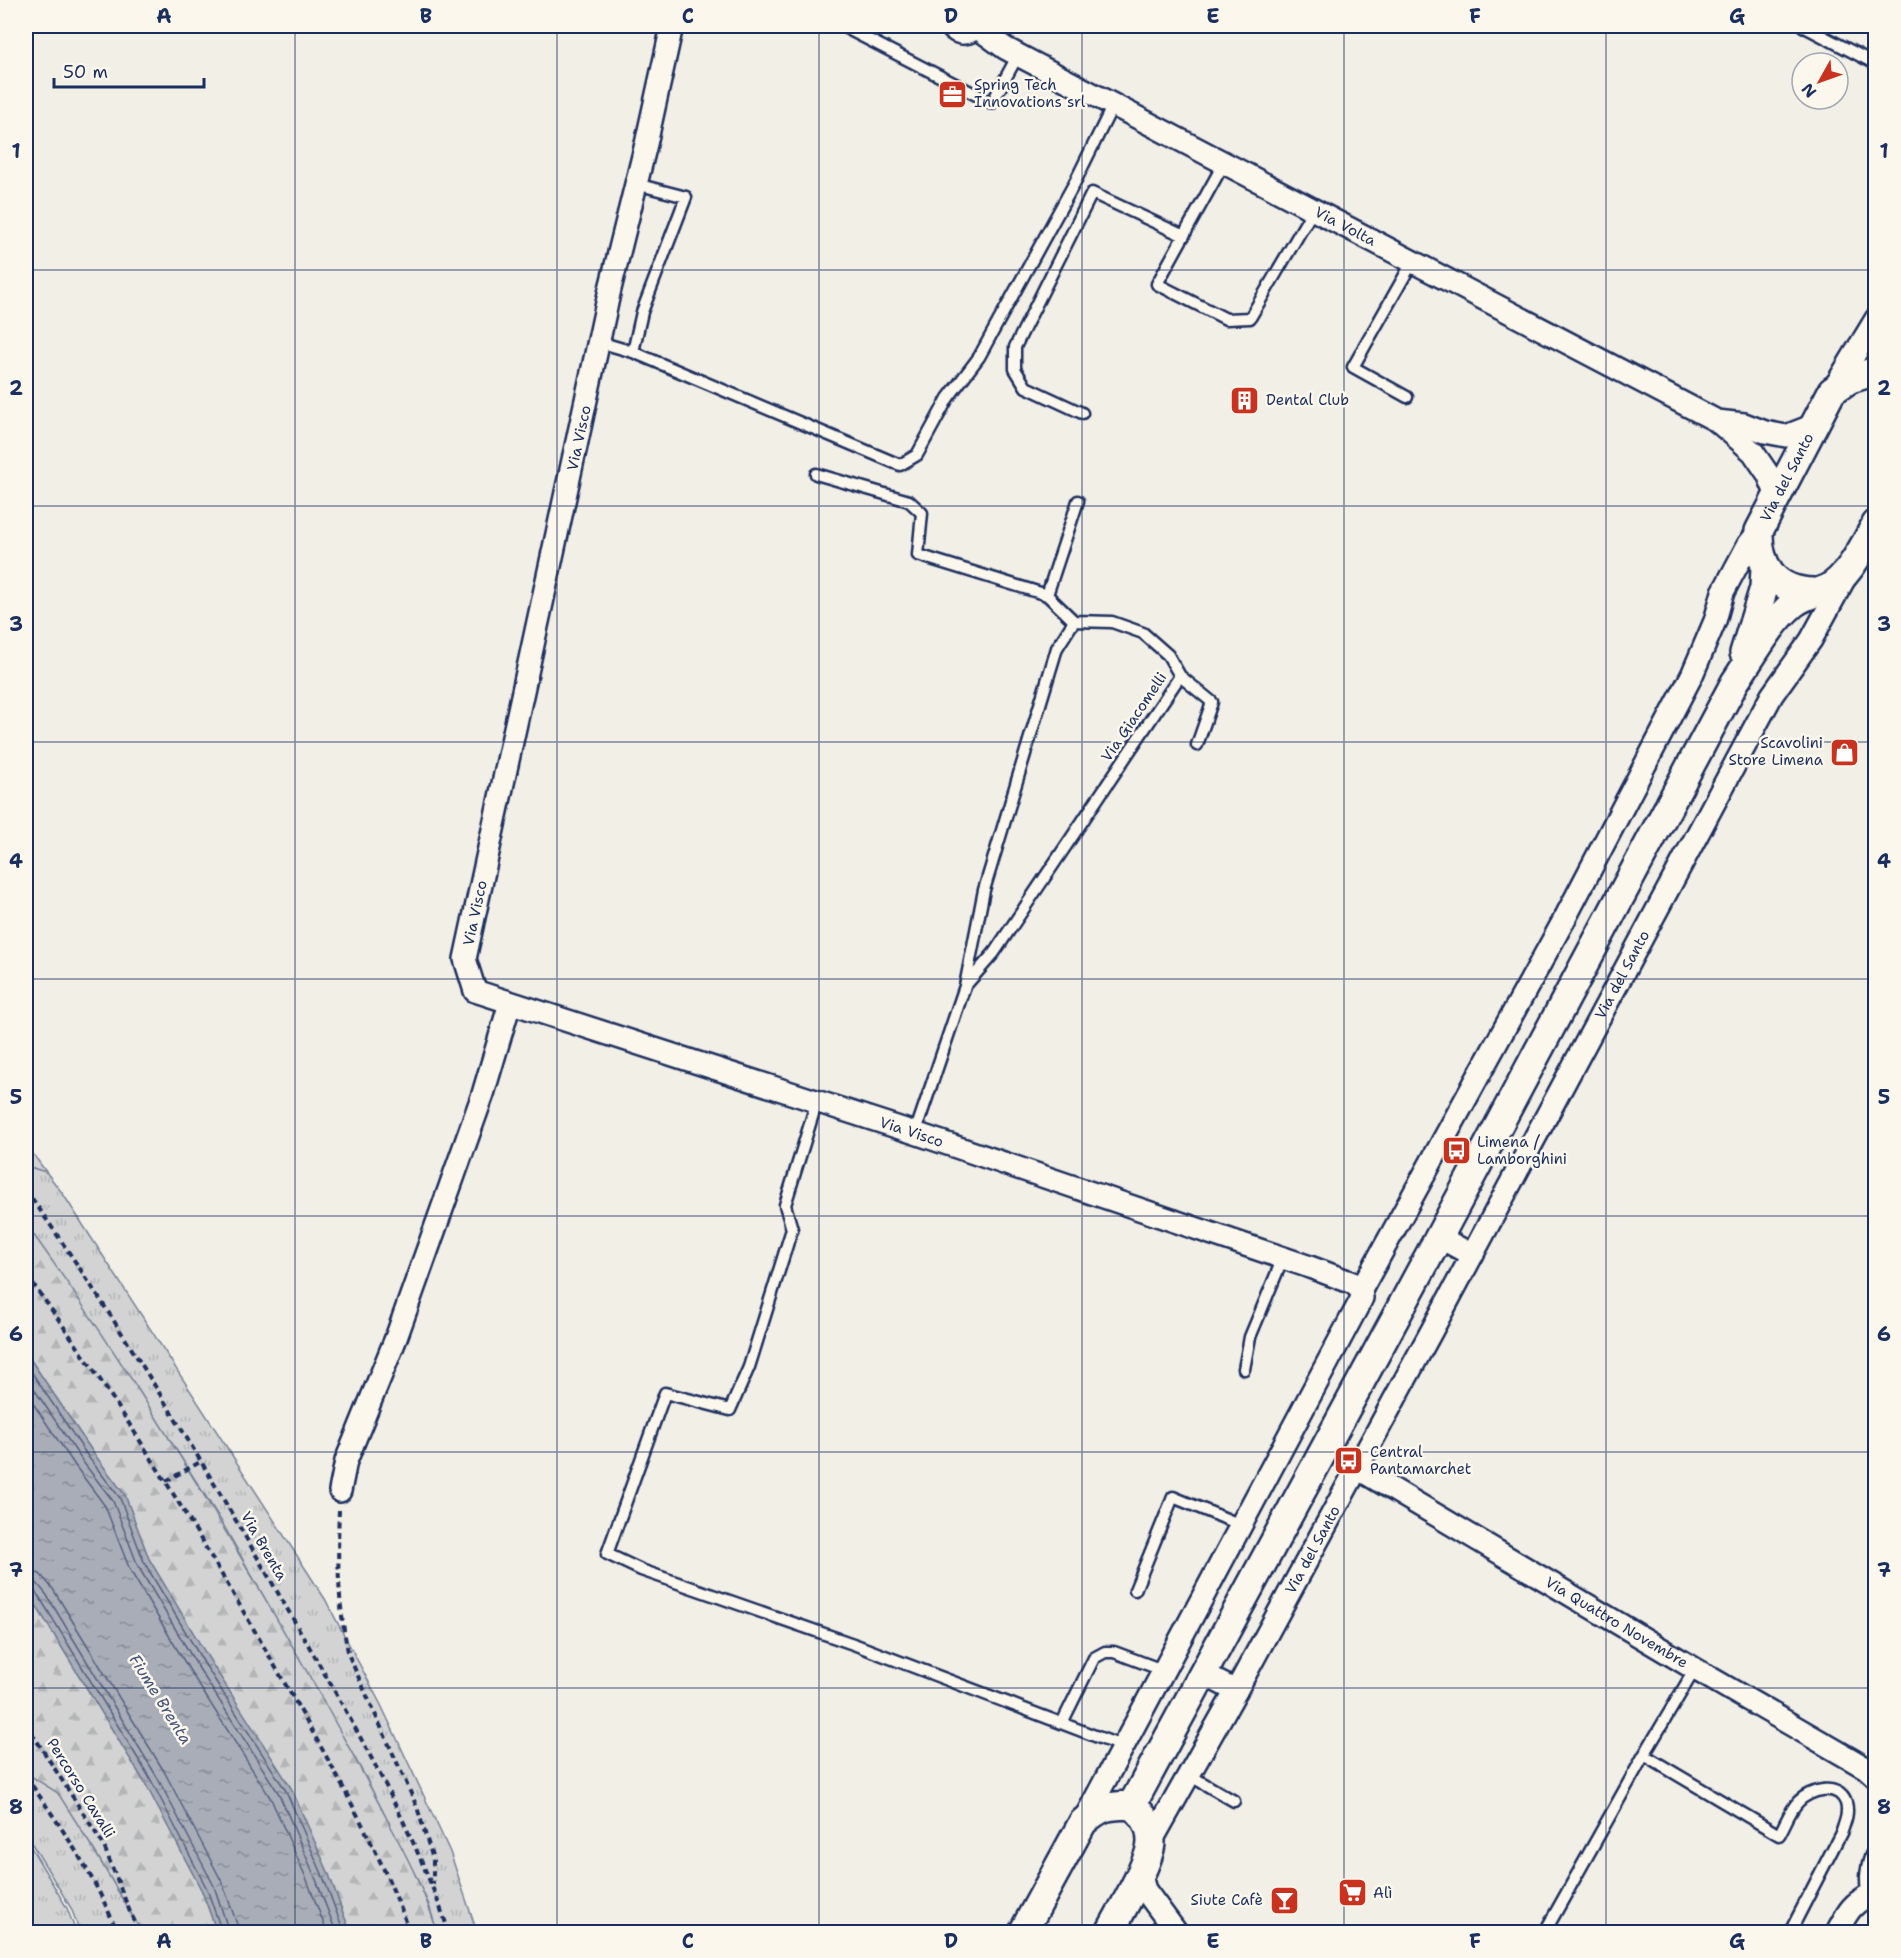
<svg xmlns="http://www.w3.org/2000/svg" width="1901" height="1958" font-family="'Shantell Sans',sans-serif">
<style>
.grass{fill:url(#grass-tufts);stroke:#768198;stroke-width:1.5}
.forest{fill:url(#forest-firs);stroke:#768198;stroke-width:1.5}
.water{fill:url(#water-ripples);stroke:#707b93;stroke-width:1.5}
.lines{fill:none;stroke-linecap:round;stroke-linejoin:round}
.shore{stroke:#546182;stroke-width:1.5}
.service-casing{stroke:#1b2f5e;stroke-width:15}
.minor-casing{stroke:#1b2f5e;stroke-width:26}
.tertiary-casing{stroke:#1b2f5e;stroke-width:32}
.path{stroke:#1b2f5e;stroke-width:4;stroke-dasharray:6 4.5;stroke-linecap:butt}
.service{stroke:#fbf7ec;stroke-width:10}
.minor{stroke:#fbf7ec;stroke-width:21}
.tertiary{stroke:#fbf7ec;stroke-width:27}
.grid{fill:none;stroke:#1b2f5e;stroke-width:1.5;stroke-opacity:0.55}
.labels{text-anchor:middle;stroke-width:5;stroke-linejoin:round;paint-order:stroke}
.poi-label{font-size:15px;fill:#1b2f5e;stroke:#fbf7ec;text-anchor:start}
.street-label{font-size:15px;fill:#1b2f5e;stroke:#fbf7ec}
.water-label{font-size:16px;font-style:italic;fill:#465579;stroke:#fbf7ec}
.neatline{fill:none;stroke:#1b2f5e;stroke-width:2}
.grid-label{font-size:20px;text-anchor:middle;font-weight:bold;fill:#1b2f5e}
</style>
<defs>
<pattern id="grass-tufts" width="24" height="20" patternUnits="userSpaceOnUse" patternTransform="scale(1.5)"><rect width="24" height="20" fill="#d2d3d2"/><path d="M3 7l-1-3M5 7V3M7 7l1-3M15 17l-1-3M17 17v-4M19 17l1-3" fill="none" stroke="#b4b5b7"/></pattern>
<pattern id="forest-firs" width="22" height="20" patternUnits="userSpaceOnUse" patternTransform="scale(1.5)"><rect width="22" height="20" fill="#d2d3d2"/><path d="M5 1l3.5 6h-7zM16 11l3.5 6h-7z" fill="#b4b5b7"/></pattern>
<pattern id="water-ripples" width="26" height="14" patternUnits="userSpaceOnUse" patternTransform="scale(1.5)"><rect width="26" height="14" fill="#a9adb7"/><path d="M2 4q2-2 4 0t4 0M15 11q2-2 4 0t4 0" fill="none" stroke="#898d98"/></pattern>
</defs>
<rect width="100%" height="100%" fill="#f2efe6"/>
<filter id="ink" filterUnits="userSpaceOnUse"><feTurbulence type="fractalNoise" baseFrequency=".0167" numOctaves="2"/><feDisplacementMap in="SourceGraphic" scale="12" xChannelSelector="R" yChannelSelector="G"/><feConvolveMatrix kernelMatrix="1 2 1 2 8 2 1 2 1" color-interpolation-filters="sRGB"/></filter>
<g filter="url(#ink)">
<path class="grass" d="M26,1166L46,1172L63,1194L325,1599L381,1705L423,1794L450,1852L477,1932H437L429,1905L419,1883L365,1776L220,1519L137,1388L75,1295L26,1224Z
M26,1755L58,1792L97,1855L142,1932H80L71,1908L26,1834Z
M26,1839L67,1908L76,1932H26Z"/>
<path class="forest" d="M26,1144L46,1172L26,1166Z
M26,1224C134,1374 228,1532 319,1693C342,1735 366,1778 388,1821C407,1857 426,1893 437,1932H350L328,1872L291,1788L209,1660L149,1559L125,1495L94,1454L26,1353Z
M26,1589L145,1783L202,1891L217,1932H142L97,1855L58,1793L26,1773Z"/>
<path class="water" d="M26,1353L94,1454L125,1495L149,1559L209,1659L291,1788L328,1872L350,1932H217L202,1891L145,1783L26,1589Z"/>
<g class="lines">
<path class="shore" d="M26,1364L89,1458L120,1498L144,1562L204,1663L286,1791L322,1874L344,1932
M26,1377L83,1462L113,1501L138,1566L198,1667L279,1794L315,1877L336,1932
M26,1393L76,1467L105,1506L130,1570L190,1671L271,1799L307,1880L327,1932
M26,1570L40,1574L53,1589L165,1773L222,1882L237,1924L238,1932
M26,1579L35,1581L46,1594L157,1777L214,1886L229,1932
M26,1586L32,1588L40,1598L151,1780L207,1889L222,1932"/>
<defs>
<path id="service" d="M842,26L992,103L1018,55
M1803,26L1876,64
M1224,163L1157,284L1226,319L1250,318L1313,210
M599,342L633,352L900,465L917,455L948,398L979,357L1075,182L1113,105
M633,352L642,312L686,197L636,184
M1407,397L1353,367L1413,261
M1082,413L1026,387L1015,369V347L1092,193L1184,236
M816,474L909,501L922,513L918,555L1047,595L1074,621
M1047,595L1078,501
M1180,676L1212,702L1197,745
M817,1101L785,1205L792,1229L749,1367L730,1410L665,1393L607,1554L641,1570L856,1645L1124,1747
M915,1133L965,986L994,953L1180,676L1168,655L1143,633L1112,622L1074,621L1057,648L984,890L965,986
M1244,1369L1250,1337L1283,1258
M1135,1590L1173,1497L1241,1525
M1062,1723L1094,1658L1105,1652H1114L1165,1671
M1644,1755L1779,1835C1785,1825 1790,1810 1798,1802C1810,1789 1839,1782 1846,1803C1849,1813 1845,1822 1842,1831L1790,1932
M1189,1775L1234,1801
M1555,1932L1547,1928L1644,1755L1695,1669"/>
<g id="minor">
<path id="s1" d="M672,26L646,144L610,289L465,959L475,991L915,1133L1307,1266L1353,1283L1361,1290"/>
<path d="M950,26C958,36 969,35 977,26"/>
<path id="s2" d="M976,27L1005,48L1018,55L1717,421L1753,452L1768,474L1777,496"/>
<path d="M1833,390L1876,319"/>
<path d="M1717,421L1744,424L1765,432L1786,436L1814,425"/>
<path d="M1439,1237L1472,1255"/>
<path d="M1361,1290L1564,920L1692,675L1715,621L1723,592L1748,545L1759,531"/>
<path id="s3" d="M1357,1468L1695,1669L1866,1768L1876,1777"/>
<path d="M340,1491L346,1461L396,1338L483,1094L510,1003"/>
<path d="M1203,1674L1236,1691"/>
<path d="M1084,1820L1362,1298L1361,1290"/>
<path id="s4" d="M1151,1842L1236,1691L1431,1332L1772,695L1811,640L1847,574"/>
<path d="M1876,1857C1871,1870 1869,1886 1876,1898"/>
<path d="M1140,1873L1145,1890L1176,1932"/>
<path d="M1837,1932C1848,1911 1851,1904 1873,1893"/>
</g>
<g id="tertiary">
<path id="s5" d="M1813,592C1775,591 1758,566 1759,531L1832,391L1850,379L1876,371"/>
<path d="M1744,653L1764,588L1765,567"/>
<path d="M1132,1805L1439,1237L1735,682C1752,657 1770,623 1793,604C1803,596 1814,594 1826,589C1848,579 1864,545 1876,524"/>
<path d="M1023,1932L1083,1822C1103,1805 1107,1806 1132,1805C1144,1815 1151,1825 1151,1842C1151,1861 1120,1913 1110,1932"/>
</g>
</defs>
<use href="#service" class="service-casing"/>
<use href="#minor" class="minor-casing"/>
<use href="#tertiary" class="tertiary-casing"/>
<path class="path" d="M26,1190C117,1319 199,1456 278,1593C341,1702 408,1813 449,1932
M26,1275C116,1395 193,1524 268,1654C320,1745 373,1834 410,1932
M166,1481L200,1462
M339,1510C337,1559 338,1608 349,1656L417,1807L433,1859V1884
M26,1724L103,1844L130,1912L140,1932
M26,1777C59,1823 97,1879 117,1932"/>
<use href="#service" class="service"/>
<use href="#minor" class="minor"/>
<use href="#tertiary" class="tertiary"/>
</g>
</g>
<path class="grid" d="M295,26V1932M557,26V1932M819,26V1932M1082,26V1932M1344,26V1932M1606,26V1932M26,270H1876M26,506H1876M26,742H1876M26,979H1876M26,1216H1876M26,1452H1876M26,1688H1876"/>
<defs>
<symbol id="office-square" viewBox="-11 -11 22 22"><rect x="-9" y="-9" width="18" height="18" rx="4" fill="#c8321e" stroke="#fbf7ec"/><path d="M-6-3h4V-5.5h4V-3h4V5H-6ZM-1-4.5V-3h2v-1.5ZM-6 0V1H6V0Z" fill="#fff"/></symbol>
<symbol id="building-square" viewBox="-11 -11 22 22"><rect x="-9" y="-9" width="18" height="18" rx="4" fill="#c8321e" stroke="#fbf7ec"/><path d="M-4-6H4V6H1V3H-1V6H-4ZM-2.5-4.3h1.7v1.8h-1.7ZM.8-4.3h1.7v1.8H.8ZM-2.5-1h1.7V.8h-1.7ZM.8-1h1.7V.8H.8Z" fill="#fff"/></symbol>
<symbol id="shop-square" viewBox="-11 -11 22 22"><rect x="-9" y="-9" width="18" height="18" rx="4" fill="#c8321e" stroke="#fbf7ec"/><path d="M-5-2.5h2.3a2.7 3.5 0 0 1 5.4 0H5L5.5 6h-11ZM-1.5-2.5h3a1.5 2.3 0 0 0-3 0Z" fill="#fff"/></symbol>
<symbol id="bus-square" viewBox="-11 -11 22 22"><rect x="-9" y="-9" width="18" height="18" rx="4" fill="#c8321e" stroke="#fbf7ec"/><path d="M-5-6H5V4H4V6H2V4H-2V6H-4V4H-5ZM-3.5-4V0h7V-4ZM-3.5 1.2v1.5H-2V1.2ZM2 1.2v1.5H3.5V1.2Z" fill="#fff"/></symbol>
<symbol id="supermarket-square" viewBox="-11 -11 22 22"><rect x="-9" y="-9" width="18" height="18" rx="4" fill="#c8321e" stroke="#fbf7ec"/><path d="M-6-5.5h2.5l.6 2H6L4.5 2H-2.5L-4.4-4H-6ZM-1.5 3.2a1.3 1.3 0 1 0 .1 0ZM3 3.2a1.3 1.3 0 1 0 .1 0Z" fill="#fff"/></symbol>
<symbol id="bar-square" viewBox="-11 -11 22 22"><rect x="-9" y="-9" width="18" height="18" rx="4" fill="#c8321e" stroke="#fbf7ec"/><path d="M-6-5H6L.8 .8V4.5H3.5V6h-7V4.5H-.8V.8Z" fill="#fff"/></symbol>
</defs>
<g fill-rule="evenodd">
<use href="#office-square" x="936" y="78" width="33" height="33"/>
<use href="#building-square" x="1228" y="384" width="33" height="33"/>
<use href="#shop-square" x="1828" y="736" width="33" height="33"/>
<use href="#bus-square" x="1440" y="1134" width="33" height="33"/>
<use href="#bus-square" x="1332" y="1444" width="33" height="33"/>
<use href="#supermarket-square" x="1336" y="1876" width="33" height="33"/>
<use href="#bar-square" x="1268" y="1884" width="33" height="33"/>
</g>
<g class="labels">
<g class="poi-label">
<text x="974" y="90">Spring Tech<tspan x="974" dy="17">Innovations srl</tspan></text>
<text x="1266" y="405">Dental Club</text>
<text x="1823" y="748" text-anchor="end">Scavolini<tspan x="1823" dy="17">Store Limena</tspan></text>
<text x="1477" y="1147">Limena /<tspan x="1477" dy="17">Lamborghini</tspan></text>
<text x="1370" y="1457">Central<tspan x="1370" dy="17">Pantamarchet</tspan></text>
<text x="1373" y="1898">Alì</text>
<text x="1263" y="1905" text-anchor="end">Siute Cafè</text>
</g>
<g class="street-label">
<text dy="5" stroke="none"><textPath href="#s2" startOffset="420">Via Volta</textPath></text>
<text transform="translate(579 438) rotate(-78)" y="5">Via Visco</text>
<text dy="5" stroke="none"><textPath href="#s5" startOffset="153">Via del Santo</textPath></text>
<text transform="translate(1134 717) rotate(-56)" y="5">Via Giacomelli</text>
<text transform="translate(475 913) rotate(-78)" y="5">Via Visco</text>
<text dy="5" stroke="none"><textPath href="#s4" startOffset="987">Via del Santo</textPath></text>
<text dy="5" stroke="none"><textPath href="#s1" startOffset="1448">Via Visco</textPath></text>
<text transform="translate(264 1546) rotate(60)" y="5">Via Brenta</text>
<text dy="5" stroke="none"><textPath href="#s4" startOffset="334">Via del Santo</textPath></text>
<text dy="5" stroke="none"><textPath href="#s3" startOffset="302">Via Quattro Novembre</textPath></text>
<text transform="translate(81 1788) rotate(58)" y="5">Percorso Cavalli</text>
</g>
<g class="water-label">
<text transform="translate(161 1699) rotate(58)" y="6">Fiume Brenta</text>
</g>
</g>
<rect width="1901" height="1958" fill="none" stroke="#fbf7ec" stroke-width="66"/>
<g transform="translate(1820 81) rotate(230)"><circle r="28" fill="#fbf7ec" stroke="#a1a7b3" stroke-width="1.5"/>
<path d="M0-4.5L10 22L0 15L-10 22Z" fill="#c8321e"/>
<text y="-9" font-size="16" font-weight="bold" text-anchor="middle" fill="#1b2f5e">N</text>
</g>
<path d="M54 78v9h150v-9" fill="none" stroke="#1b2f5e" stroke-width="3"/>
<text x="63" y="78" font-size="18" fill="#1b2f5e" stroke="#fbf7ec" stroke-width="4.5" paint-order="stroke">50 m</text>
<rect x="33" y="33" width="1835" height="1892" class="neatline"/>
<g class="grid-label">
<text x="164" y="23">A</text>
<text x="426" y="23">B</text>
<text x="688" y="23">C</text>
<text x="951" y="23">D</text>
<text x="1213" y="23">E</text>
<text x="1475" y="23">F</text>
<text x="1737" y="23">G</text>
<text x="16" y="158">1</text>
<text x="1884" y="158">1</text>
<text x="16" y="395">2</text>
<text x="1884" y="395">2</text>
<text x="16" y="631">3</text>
<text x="1884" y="631">3</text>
<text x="16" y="868">4</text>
<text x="1884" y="868">4</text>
<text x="16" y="1104">5</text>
<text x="1884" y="1104">5</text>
<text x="16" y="1341">6</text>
<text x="1884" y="1341">6</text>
<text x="16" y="1577">7</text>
<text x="1884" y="1577">7</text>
<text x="16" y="1814">8</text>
<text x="1884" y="1814">8</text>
<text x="164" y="1948">A</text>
<text x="426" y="1948">B</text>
<text x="688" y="1948">C</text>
<text x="951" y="1948">D</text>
<text x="1213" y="1948">E</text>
<text x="1475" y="1948">F</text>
<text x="1737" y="1948">G</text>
</g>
</svg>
